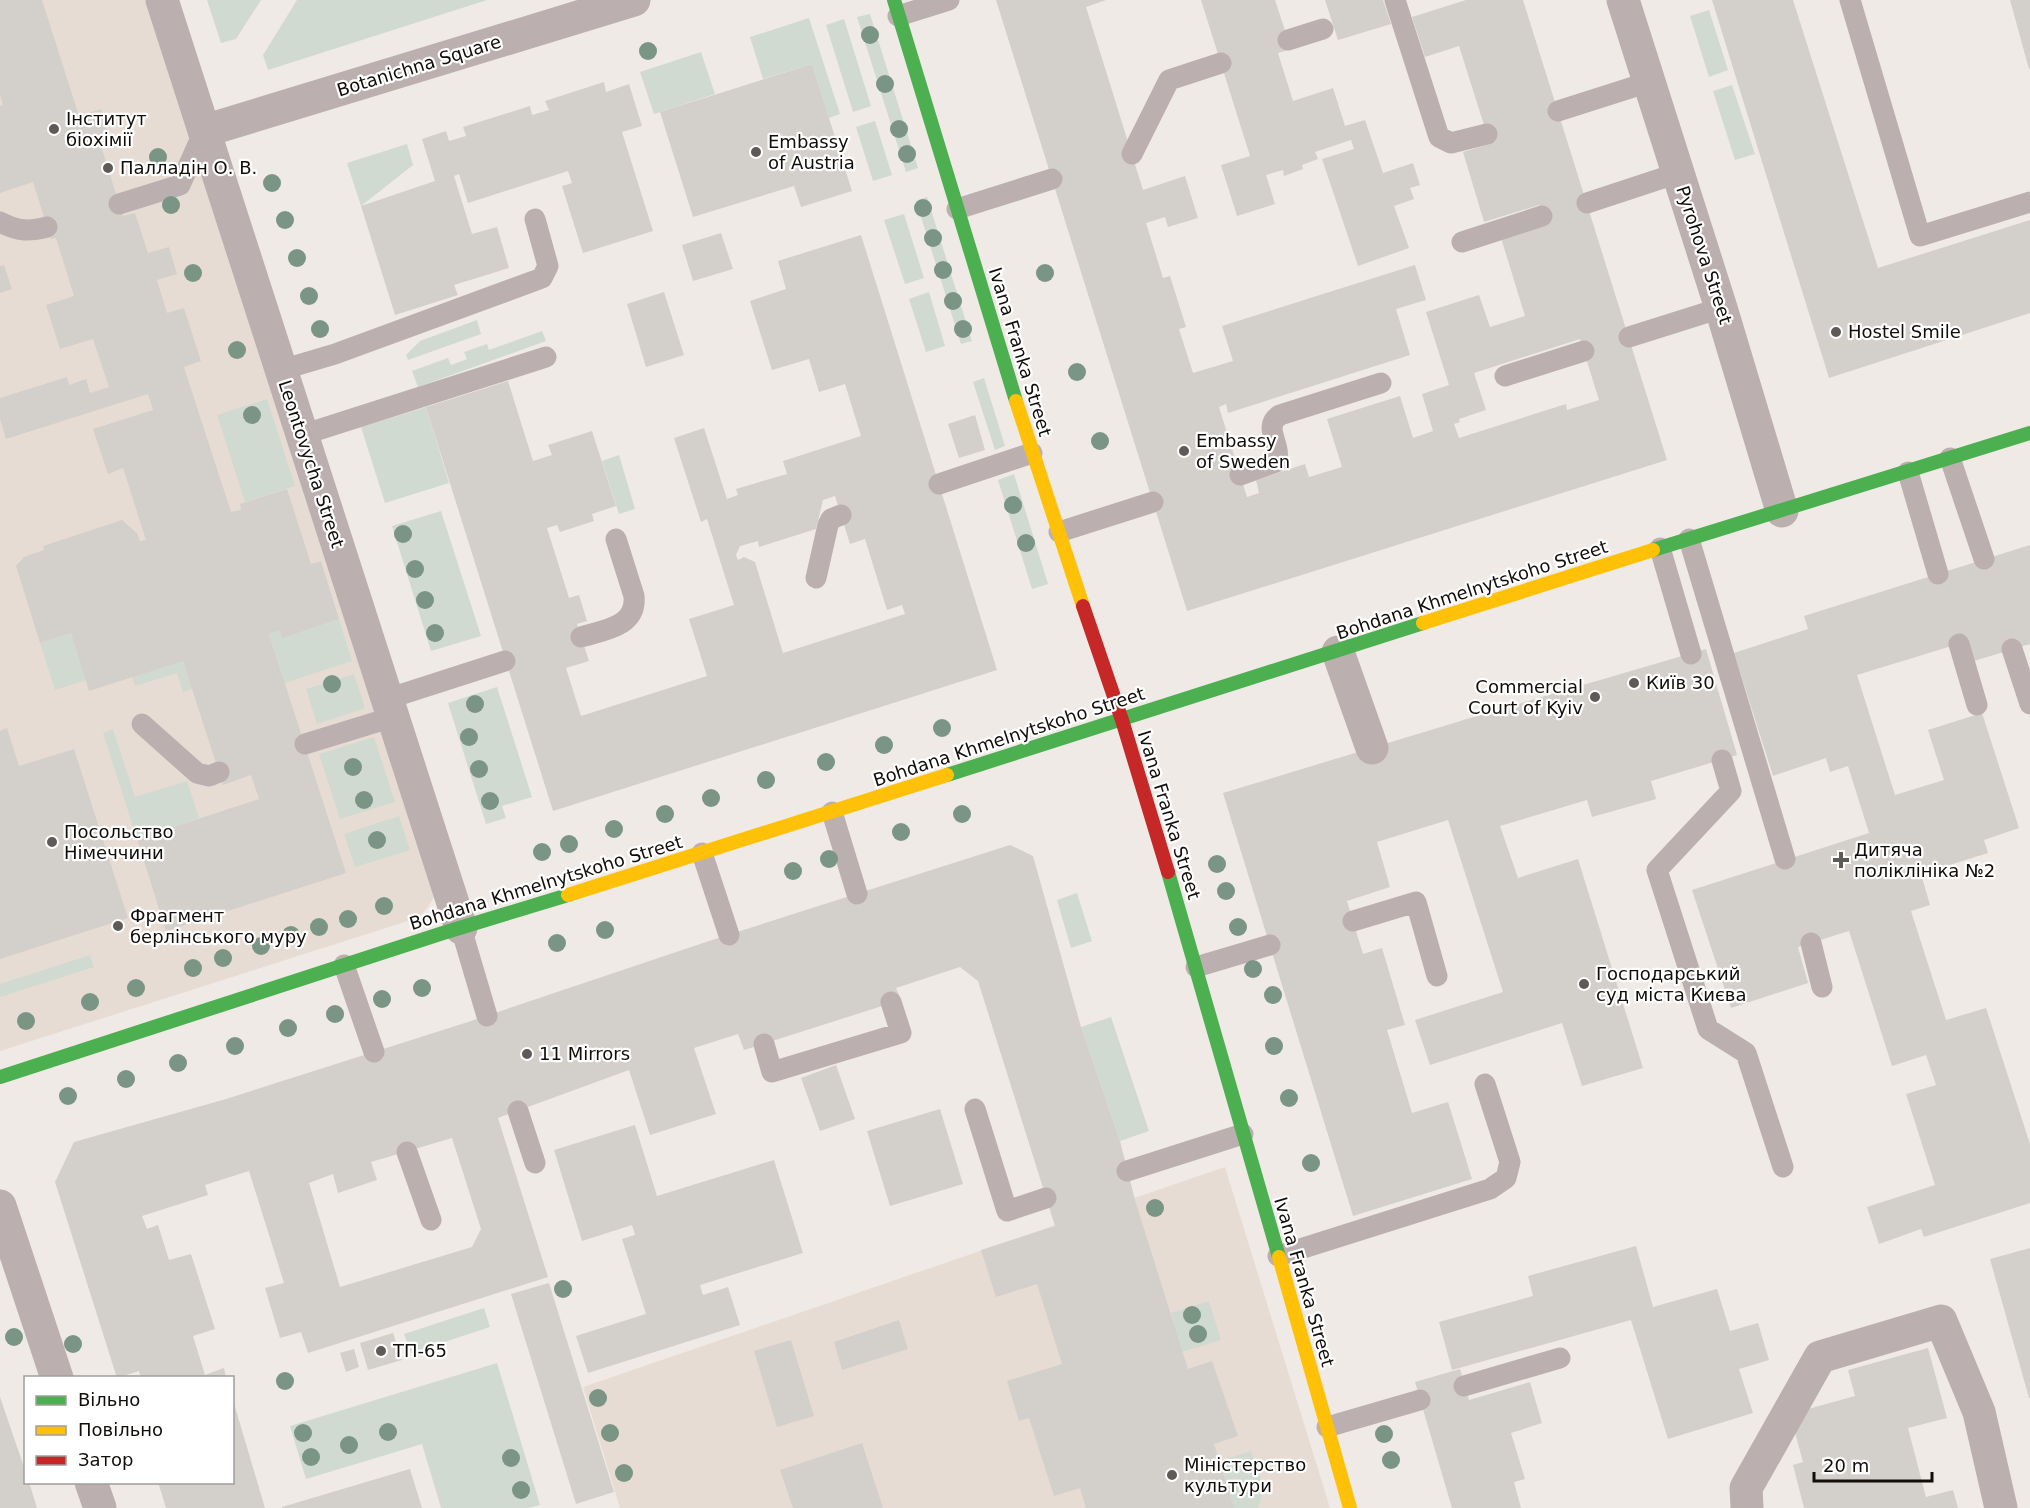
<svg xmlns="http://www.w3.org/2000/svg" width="2030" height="1508" font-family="'DejaVu Sans',sans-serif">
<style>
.built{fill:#e7dcd3}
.green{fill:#d0dad0}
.building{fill:#d3cfcb;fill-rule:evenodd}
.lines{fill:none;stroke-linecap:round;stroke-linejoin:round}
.lane{stroke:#bcafb0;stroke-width:21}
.street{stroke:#bcafb0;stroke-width:33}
.fast{stroke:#4caf50;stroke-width:14}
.slow{stroke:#ffc107;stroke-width:14}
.jam{stroke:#c62828;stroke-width:14}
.tree{fill:#7b9584}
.poi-dot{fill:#5e5a57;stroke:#fff;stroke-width:2}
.labels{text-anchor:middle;stroke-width:4.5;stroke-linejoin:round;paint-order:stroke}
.street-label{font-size:18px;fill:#100d0a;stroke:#fff}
.poi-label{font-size:18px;fill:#100d0a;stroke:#fff;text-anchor:start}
</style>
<rect width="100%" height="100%" fill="#efeae5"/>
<path class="built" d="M0,0H155L434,897L428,907L421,915L411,920L0,1051Z
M1225,1167L1330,1508H620L583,1387Z"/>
<path class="green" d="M207,0H261L236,39L221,43Z
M297,0H487L268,70L263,55Z
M1709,10L1728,70L1709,77L1690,16Z
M870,14L918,168L906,172L857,17Z
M809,18L840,114L829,118L812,64L763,79L750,37Z
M844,19L871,106L853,112L826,25Z
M701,52L715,94L654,114L640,72Z
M1732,85L1755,154L1735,160L1713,91Z
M875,121L892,175L873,181L856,127Z
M407,144L413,165L361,206L347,163Z
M927,197L972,341L961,344L916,201Z
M904,214L924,278L905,284L884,220Z
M929,292L945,346L926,352L909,299Z
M477,320L481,334L408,360L406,355L420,341Z
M542,331L546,341L418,387L412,371L448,358L451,365L467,359L464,352L487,344L489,350Z
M984,378L1005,446L995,450L973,382Z
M267,399L295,486L245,502L217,415Z
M426,407L449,483L385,503L361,427Z
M619,455L635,509L619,514L602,461Z
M1014,474L1048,584L1032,589L998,480Z
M441,511L481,636L431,651L392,526Z
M339,619L352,661L285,683L269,633L280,630L283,637Z
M71,633L86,680L55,690L40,643Z
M183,661L192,689L183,692L177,673L135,686L132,677Z
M354,674L365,708L317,724L306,689Z
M497,687L532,797L502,806L506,818L486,824L448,703Z
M113,729L135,797L187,781L199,818L137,839L103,733Z
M374,737L395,802L340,819L319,754Z
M399,816L410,850L355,867L344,834Z
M1077,893L1092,941L1071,948L1057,900Z
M90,955L94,967L0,997V984Z
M1111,1017L1149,1131L1120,1141L1081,1027Z
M1209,1301L1221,1340L1182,1352L1171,1313Z
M484,1308L490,1327L411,1353L404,1334Z
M497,1363L540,1505L528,1508H441L422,1444L306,1479L290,1426Z
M1251,1451L1264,1489L1258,1508H1234L1220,1461Z"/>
<path class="building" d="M0,0H42L79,116L101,109L112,143L101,146L123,216L135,213L148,253L169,247L177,274L157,280L167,313L184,308L201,361L184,367L231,512L241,510L240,504L287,489L311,564L321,561L339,619L282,638L280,630L269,634L346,873L166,931L137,839L259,799L251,775L223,785L183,661L89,691L71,633L40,643L16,566L24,557L44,550L43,546L122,520L137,533L140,541L146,540L123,468L108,474L93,429L153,410L148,394L6,439L0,419V398L67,377L69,385L86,379L90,393L109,387L93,339L60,349L46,305L74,296L56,238L51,239L33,182L0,193V106L3,105L0,95Z
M996,0H1106L1086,7L1143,190L1185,176L1198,218L1168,227L1165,217L1146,223L1163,278L1170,276L1186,327L1179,329L1193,373L1233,361L1222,326L1415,265L1426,300L1396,309L1410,355L1228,413L1226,404L1219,407L1247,497L1259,493L1256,480L1305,464L1309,477L1342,467L1327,419L1400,396L1413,438L1433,431L1422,394L1449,385L1426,312L1479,295L1490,327L1525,316L1501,238L1545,225L1539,205L1484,222L1463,152L1490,144L1459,46L1425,57L1412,17L1466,0H1523L1667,460L1187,611ZM1580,339L1599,400L1567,410L1566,404L1459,438L1454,424L1460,422L1459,419L1486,410L1474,373Z
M1201,0H1275L1291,49L1278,53L1293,101L1333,88L1345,126L1365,120L1383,173L1413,163L1420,185L1410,188L1414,199L1394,206L1409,248L1358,266L1322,159L1354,149L1351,140L1315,152L1318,159L1302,165L1303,169L1284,176L1283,170L1266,175L1275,204L1237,216L1221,165L1250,156Z
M1325,0H1383L1391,24L1338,40Z
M1712,0H1793L1878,268L2030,220V313L1829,378Z
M2010,0H2030V69H2029Z
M812,64L852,191L801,207L794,186L693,217L660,112Z
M604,82L606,92L629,84L642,126L622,132L653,231L583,253L562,186L572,183L568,171L468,203L459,174L454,176L472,234L497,227L509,268L454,285L458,295L395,315L361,206L435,181L422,139L446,131L449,141L466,136L463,127L530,106L532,115L549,110L545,101Z
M721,233L733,269L693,281L682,245Z
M861,235L997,670L553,811L426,407L508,381L533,461L552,455L548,445L592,431L616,506L592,514L594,521L560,532L557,525L547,528L569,598L579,595L587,621L577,624L589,661L566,668L581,716L707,676L689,619L734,605L707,519L701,522L674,438L704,428L727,499L738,495L736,489L787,474L783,461L861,436L845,384L819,392L809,359L772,370L750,301L786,289L778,261ZM835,496L850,544L865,539L887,610L902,605L905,614L783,653L755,562L744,557L738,560L736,555L740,546L758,541L759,547L816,529L823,500Z
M4,265L12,289L0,293V266Z
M664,292L684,355L646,367L627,304Z
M975,415L985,450L959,458L948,424Z
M2030,545V644L1974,661L1968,641L1857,675L1895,795L1944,780L1928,730L1982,713L2019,828L1984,840L1988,853L1921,874L1930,905L1911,911L1946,1020L1986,1008L2030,1144V1203L1924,1237L1921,1229L1879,1244L1867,1207L1935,1185L1906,1094L1936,1085L1926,1055L1892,1066L1849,931L1798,947L1808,983L1731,1008L1692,890L1869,833L1848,766L1830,772L1826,758L1773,776L1734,653L1808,629L1804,616Z
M1706,649L1737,755L1651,781L1656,799L1592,817L1587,800L1500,826L1518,878L1578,859L1643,1068L1582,1086L1562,1023L1430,1065L1415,1020L1503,992L1448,820L1377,842L1390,887L1347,901L1363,954L1382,948L1405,1025L1387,1030L1412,1113L1448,1102L1472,1179L1353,1216L1223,793L1467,719Z
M7,728L19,766L74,749L128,918L0,959V731Z
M1010,845L1033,856L1081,1027L1120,1141L1135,1200L1188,1369L1212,1361L1238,1436L1214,1444L1234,1508H1086L1080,1488L1054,1496L1029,1418L1019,1421L1007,1381L1062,1364L1037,1284L996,1297L981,1250L1055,1226L978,981L960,967L896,988L901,1000L744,1050L738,1034L694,1048L716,1114L650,1135L629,1070L498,1118L548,1277L308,1353L301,1332L280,1338L265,1288L284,1283L249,1171L205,1185L208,1195L142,1216L147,1229L158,1225L169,1260L191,1254L215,1329L193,1336L205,1375L224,1368L226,1378H141L139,1371L117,1378L55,1182L74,1142L226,1099L468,1022L709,941ZM452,1138L481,1229L472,1247L340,1287L309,1183L333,1174L338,1193L377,1180L371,1162Z
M836,1065L855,1119L820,1131L801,1078Z
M940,1109L963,1184L890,1206L867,1131Z
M635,1125L657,1196L774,1160L803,1253L700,1285L703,1295L728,1287L740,1325L588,1373L576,1336L646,1314L622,1239L635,1235L632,1225L582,1241L554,1150Z
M1636,1246L1653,1307L1717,1289L1730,1331L1758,1323L1769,1360L1739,1369L1753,1413L1668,1439L1631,1320L1452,1370L1439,1322L1533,1296L1528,1276Z
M2030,1248V1398H2029L1990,1259Z
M549,1283L614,1492L576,1504L511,1294Z
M899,1320L908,1349L842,1370L834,1342Z
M393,1333L402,1360L368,1370L360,1343Z
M791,1340L814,1416L777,1427L754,1351Z
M1928,1348L1947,1418L1908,1428L1926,1497L1953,1490L1958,1508H1804L1793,1465L1803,1462L1790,1414L1855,1396L1848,1370Z
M354,1349L359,1367L346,1372L340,1353Z
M1460,1369L1469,1400L1530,1382L1542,1423L1511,1433L1525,1479L1514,1482L1521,1508H1452L1415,1382Z
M0,1397L26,1473V1482H29L37,1508H0Z
M233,1400L265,1508H166L158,1482H232Z
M862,1443L883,1508H793L780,1470Z
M410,1469L422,1508H282V1507Z"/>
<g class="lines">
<path class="lane" d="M1395,0L1439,137L1451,143L1487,134
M1850,0L1920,236L2030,202
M898,16L949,0
M1288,40L1323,29
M1558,111L1649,82
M1132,154L1169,80L1221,63
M1587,203L1678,173
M119,204L180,185L204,131
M957,209L1052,179
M0,222C17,231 28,232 47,227
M1462,242L1542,216
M1629,337L1721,308
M281,370L335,354L542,278L548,266L535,219
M1505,376L1584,351
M302,435L546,357
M1950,458L1984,559
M1908,472L1938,574
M1240,475L1276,462C1283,445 1261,427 1280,415L1381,383
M939,484L1032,453
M1059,532L1153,502
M1689,539L1785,859
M1660,548L1691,654
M816,578L828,525L831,519L841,515
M581,637C604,630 637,627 634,596L616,539
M1959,644L1977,705
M2012,649L2030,704
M387,699L505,661
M142,724L197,773L209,776L219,772
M305,744L393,717
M1722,760L1731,791L1657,870L1708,1029L1746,1053L1783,1167
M832,812L857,894
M702,853L729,935
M1353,921L1416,902L1437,976
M461,928L487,1016
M1811,943L1822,987
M344,965L374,1052
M1196,967L1270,945
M764,1044L772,1072L901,1033L891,1002
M975,1109L1007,1211L1046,1198
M518,1111L535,1163
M407,1152L431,1220
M1127,1171L1243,1134
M1278,1256L1490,1189L1506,1178L1510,1162L1485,1084
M1464,1386L1560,1358
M1327,1427L1420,1400"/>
<path class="street" d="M162,0L461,928
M1623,0L1721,308L1782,511
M204,131L634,0
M1338,652L1372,748
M0,1206L57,1378
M91,1482L100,1508
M1747,1508L1746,1488L1820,1357L1941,1321L1979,1412L2001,1508"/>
<path class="fast" d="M894,0L1016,401
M1653,550L2030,433
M947,775L1423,623
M1168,872L1279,1257
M0,1077L443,933L568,895"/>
<path class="slow" d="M1016,401L1083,606
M1423,623L1653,550
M568,895L947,775
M1279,1257L1350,1508"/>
<path class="jam" d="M1083,606L1122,720L1168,872"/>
</g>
<g class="tree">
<circle cx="870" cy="35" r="9"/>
<circle cx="648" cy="51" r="9"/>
<circle cx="885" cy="84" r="9"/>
<circle cx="899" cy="129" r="9"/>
<circle cx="907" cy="154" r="9"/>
<circle cx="158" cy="157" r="9"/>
<circle cx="272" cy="183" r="9"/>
<circle cx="171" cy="205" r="9"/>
<circle cx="923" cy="208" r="9"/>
<circle cx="285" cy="220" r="9"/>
<circle cx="933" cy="238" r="9"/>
<circle cx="297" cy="258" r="9"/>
<circle cx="943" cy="270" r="9"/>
<circle cx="193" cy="273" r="9"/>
<circle cx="1045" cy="273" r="9"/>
<circle cx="309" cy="296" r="9"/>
<circle cx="953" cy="301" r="9"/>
<circle cx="320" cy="329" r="9"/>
<circle cx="963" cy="329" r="9"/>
<circle cx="237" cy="350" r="9"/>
<circle cx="1077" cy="372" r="9"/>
<circle cx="252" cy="415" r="9"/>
<circle cx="1100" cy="441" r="9"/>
<circle cx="1013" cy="505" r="9"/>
<circle cx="403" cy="534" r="9"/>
<circle cx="1026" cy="543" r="9"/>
<circle cx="415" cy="569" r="9"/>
<circle cx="425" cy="600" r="9"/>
<circle cx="435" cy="633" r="9"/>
<circle cx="332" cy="684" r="9"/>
<circle cx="475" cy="704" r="9"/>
<circle cx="942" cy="728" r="9"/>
<circle cx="469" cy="737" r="9"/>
<circle cx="884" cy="745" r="9"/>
<circle cx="826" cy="762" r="9"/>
<circle cx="353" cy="767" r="9"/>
<circle cx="479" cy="769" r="9"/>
<circle cx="766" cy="780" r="9"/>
<circle cx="711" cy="798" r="9"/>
<circle cx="364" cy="800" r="9"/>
<circle cx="490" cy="801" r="9"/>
<circle cx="665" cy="814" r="9"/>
<circle cx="962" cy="814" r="9"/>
<circle cx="614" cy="829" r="9"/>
<circle cx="901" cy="832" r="9"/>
<circle cx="377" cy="840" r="9"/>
<circle cx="569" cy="844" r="9"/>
<circle cx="542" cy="852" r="9"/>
<circle cx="829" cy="859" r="9"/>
<circle cx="1217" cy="864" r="9"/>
<circle cx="793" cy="871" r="9"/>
<circle cx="1226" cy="891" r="9"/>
<circle cx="384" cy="906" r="9"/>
<circle cx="348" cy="919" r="9"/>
<circle cx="319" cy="927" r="9"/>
<circle cx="1238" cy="927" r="9"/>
<circle cx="605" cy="930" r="9"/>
<circle cx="291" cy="935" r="9"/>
<circle cx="557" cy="943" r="9"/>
<circle cx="261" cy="946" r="9"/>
<circle cx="223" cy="958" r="9"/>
<circle cx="193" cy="968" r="9"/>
<circle cx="1253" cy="969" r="9"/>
<circle cx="136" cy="988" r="9"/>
<circle cx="422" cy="988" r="9"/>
<circle cx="1273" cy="995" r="9"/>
<circle cx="382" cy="999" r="9"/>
<circle cx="90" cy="1002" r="9"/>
<circle cx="335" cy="1014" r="9"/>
<circle cx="26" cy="1021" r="9"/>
<circle cx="288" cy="1028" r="9"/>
<circle cx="235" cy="1046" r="9"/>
<circle cx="1274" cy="1046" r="9"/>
<circle cx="178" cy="1063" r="9"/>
<circle cx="126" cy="1079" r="9"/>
<circle cx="68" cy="1096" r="9"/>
<circle cx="1289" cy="1098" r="9"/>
<circle cx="1311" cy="1163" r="9"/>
<circle cx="1155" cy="1208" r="9"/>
<circle cx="563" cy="1289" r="9"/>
<circle cx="1192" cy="1315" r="9"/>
<circle cx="1198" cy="1334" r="9"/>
<circle cx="14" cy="1337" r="9"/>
<circle cx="73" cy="1344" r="9"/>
<circle cx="285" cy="1381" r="9"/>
<circle cx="598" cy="1398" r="9"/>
<circle cx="388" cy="1432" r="9"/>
<circle cx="303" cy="1433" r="9"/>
<circle cx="610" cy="1433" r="9"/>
<circle cx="1384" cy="1434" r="9"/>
<circle cx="349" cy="1445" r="9"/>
<circle cx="311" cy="1457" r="9"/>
<circle cx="511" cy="1458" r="9"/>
<circle cx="1391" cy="1460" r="9"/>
<circle cx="624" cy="1473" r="9"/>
<circle cx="521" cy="1490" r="9"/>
</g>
<g class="poi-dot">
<circle cx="54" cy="129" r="6"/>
<circle cx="756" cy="152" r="6"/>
<circle cx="108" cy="168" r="6"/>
<circle cx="1836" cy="332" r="6"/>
<circle cx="1184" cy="451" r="6"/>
<circle cx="1634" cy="683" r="6"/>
<circle cx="1595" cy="697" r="6"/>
<circle cx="52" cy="842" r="6"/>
<path d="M1838 851h6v6h6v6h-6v6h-6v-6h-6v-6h6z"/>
<circle cx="118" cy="926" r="6"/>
<circle cx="1584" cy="984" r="6"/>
<circle cx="527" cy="1054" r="6"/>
<circle cx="381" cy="1351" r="6"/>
<circle cx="1172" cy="1475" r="6"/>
</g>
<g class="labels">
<g class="street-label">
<text transform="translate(419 66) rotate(-17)" y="6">Botanichna Square</text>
<text transform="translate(1704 255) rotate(72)" y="6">Pyrohova Street</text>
<text transform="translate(1020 352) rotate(73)" y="6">Ivana Franka Street</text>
<text transform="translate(311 464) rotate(72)" y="6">Leontovycha Street</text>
<text transform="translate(1472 590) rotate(-18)" y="6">Bohdana Khmelnytskoho Street</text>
<text transform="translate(1009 737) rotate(-18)" y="6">Bohdana Khmelnytskoho Street</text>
<text transform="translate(1169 815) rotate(73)" y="6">Ivana Franka Street</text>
<text transform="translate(546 883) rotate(-17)" y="6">Bohdana Khmelnytskoho Street</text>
<text transform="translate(1304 1282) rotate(74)" y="6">Ivana Franka Street</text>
</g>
<g class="poi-label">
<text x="66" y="125">Інститут<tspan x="66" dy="21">біохімії</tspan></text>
<text x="768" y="148">Embassy<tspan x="768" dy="21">of Austria</tspan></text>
<text x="120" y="174">Палладін О. В.</text>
<text x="1848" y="338">Hostel Smile</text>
<text x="1196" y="447">Embassy<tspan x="1196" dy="21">of Sweden</tspan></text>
<text x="1646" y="689">Київ 30</text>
<text x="1583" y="693" text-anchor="end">Commercial<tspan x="1583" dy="21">Court of Kyiv</tspan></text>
<text x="64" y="838">Посольство<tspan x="64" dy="21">Німеччини</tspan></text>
<text x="1854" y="856">Дитяча<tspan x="1854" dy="21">поліклініка №2</tspan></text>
<text x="130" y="922">Фрагмент<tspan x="130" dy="21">берлінського муру</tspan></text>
<text x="1596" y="980">Господарський<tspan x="1596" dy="21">суд міста Києва</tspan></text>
<text x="539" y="1060">11 Mirrors</text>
<text x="393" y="1357">ТП-65</text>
<text x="1184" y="1471">Міністерство<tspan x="1184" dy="21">культури</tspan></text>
</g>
</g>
<rect x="24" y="1376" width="210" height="108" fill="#ffffff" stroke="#9f9e9d" stroke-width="1.5"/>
<rect x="36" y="1396" width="30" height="9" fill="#4caf50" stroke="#9f9e9d" stroke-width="1.5"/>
<text x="78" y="1406" font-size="18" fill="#100d0a">Вільно</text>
<rect x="36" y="1426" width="30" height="9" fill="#ffc107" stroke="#9f9e9d" stroke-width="1.5"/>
<text x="78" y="1436" font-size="18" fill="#100d0a">Повільно</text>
<rect x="36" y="1456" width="30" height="9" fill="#c62828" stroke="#9f9e9d" stroke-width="1.5"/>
<text x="78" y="1466" font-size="18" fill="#100d0a">Затор</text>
<path d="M1814 1472v9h118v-9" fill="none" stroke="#100d0a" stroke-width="3"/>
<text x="1823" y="1472" font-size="18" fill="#100d0a" stroke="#ffffff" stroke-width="4.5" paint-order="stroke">20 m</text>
</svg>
